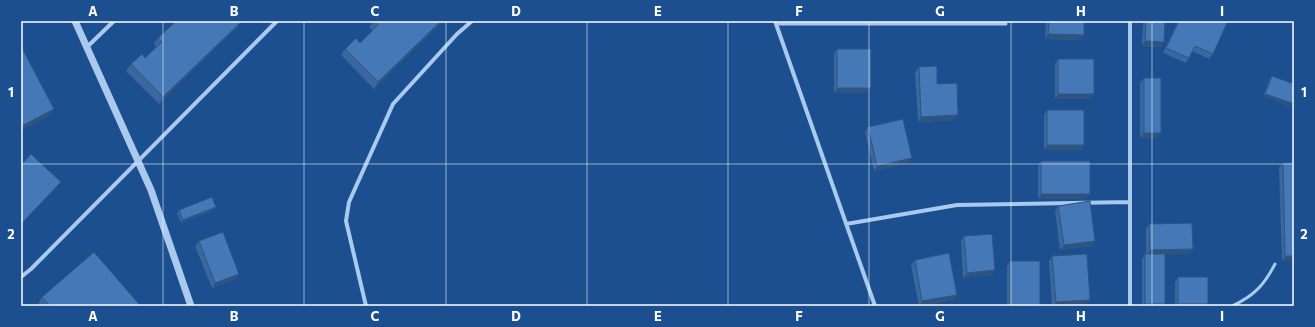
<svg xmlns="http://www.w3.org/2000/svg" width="1315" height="327" font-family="Commissioner,sans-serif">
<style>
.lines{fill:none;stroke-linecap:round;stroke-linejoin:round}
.service{stroke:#a9c9ee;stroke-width:3}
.minor{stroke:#a9c9ee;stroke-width:4}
.tertiary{stroke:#a9c9ee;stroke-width:7}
.wall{fill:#3a679d}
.shaded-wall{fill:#305480}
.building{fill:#4478b7;stroke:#305480}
.grid{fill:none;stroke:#fff;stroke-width:1;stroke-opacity:0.55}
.neatline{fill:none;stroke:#fff;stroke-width:1.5}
.grid-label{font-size:13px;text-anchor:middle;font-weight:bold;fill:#fff}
</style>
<rect width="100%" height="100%" fill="#1b4f8f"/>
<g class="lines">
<path class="service" d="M776,24H1006
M1232,306C1254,296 1264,285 1275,264"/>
<path class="minor" d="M775,21L875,306
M1130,21V306
M87,47L114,21
M846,224L957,205L1130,202
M21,277L31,269L277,21
M366,306L346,221L349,202L393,104L457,34L472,21"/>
<path class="tertiary" d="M75,21L151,190L191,306"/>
</g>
<path class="wall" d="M374,21H443L374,89L341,55L345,49L360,43L373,31L369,27Z
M1046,21H1084V35L1080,40L1045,39Z
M1143,21H1165L1161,47L1142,46Z
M1178,21H1228L1213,54L1209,59L1192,51L1189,58L1186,63L1163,53Z
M241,22L236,28L159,104L126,71L131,64L145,58L156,47L154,44L158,38Z
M837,49L867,93H834V54Z
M1058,59L1090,99H1055V64Z
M919,67L937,84L955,120L918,122L915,72Z
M1272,76L1290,106L1263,96L1270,79Z
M1144,78L1157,138H1140V83Z
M1047,110L1081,150H1044V115Z
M868,127L908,163L874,171L865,132Z
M1041,161L1086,199H1038V166Z
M1294,162V261H1282L1279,168L1283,163Z
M1058,206L1092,246L1060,250L1055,211Z
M216,207L214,210L181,223L177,213L179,210Z
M1149,224L1193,249L1189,254H1165L1164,306H1142V259L1145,254H1146V229Z
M964,236L995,270L991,275L963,278L961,241Z
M199,241L239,274L236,279L212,288L195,246Z
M1052,256L1086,305L1074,306H1052L1049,261Z
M915,260L957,295L953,300L919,306L911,265Z
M1010,261L1040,306H1007V266Z
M1178,277L1208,304L1207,306H1175V282Z
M42,297L138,306H40L38,304Z"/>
<path class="shaded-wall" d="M441,21H443L374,89L378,82Z
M241,22L236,28L159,104L163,97Z
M1048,34L1084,35L1080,40L1045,39Z
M1145,41L1164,42L1161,47L1142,46Z
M837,88H871L867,93H834Z
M1058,94H1094L1090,99H1055Z
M1265,94L1292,103L1290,106L1263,96Z
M54,109L49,116L21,131V127L22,126Z
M958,115L955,120L918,122L921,117Z
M1144,133H1161L1157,138H1140Z
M1047,145H1084L1081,150H1044Z
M912,158L908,163L874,171L877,166Z
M61,182L56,189L21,225V224Z
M1041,194H1090L1086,199H1038Z
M216,207L214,210L181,223L183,220Z
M1095,241L1092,246L1060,250L1064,245Z
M1193,249L1189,254L1146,255L1150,250Z
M1285,256H1294V261H1282Z
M995,270L991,275L963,278L967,273Z
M239,274L236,279L212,288L215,283Z
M957,295L953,300L919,306L922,301Z
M1090,300L1086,305L1074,306H1053L1056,302Z
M1145,304H1165L1164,306H1144Z
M1178,304H1208L1207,306H1177Z"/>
<path class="building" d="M176,21H240L241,22L163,97L131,64L142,54L145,58L162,42L158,38Z
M374,21H441L378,82L345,49L356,38L360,43L378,25Z
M1049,21H1084V35L1048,34Z
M1146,21H1165L1164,42L1145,41Z
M1179,21H1228L1213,54L1195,46L1189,58L1166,48Z
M21,46L54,109L22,126L21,125Z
M837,49H871V88H837Z
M1058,59H1094V94H1058Z
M937,66V84L957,83L958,115L921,117L919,67Z
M1272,76L1294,84V97L1292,103L1265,94Z
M1144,78H1161V133H1144Z
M1047,110H1084V145H1047Z
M903,119L912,158L877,166L868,127Z
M31,154L61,182L21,224V165Z
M1041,161H1090V194H1041Z
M1294,162V256H1285L1283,163Z
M212,197L216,207L183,220L179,210Z
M1090,201L1095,241L1064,245L1058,206Z
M1192,223L1193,249L1150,250L1149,224Z
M223,232L239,274L215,283L199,241Z
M992,234L995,270L967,273L964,236Z
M94,252L139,304L136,306H50L42,297Z
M949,253L957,295L922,301L915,260Z
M1087,254L1090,300L1056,302L1052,256Z
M1145,254H1165V304H1145Z
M1010,261H1040V306H1010Z
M1178,277H1208V304H1178Z"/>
<path class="grid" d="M163,21V306M304,21V306M446,21V306M587,21V306M728,21V306M869,21V306M1011,21V306M1152,21V306M21,164H1294"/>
<rect width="1315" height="327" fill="none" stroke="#1b4f8f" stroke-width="44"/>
<rect x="22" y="22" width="1271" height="283" class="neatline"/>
<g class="grid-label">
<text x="93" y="16">A</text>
<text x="234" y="16">B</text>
<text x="375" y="16">C</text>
<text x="516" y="16">D</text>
<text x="658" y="16">E</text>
<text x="799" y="16">F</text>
<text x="940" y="16">G</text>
<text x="1081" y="16">H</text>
<text x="1222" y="16">I</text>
<text x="11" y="97">1</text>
<text x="1304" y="97">1</text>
<text x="11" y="239">2</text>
<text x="1304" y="239">2</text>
<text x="93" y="321">A</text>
<text x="234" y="321">B</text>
<text x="375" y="321">C</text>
<text x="516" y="321">D</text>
<text x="658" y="321">E</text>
<text x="799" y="321">F</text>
<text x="940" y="321">G</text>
<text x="1081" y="321">H</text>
<text x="1222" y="321">I</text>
</g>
</svg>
